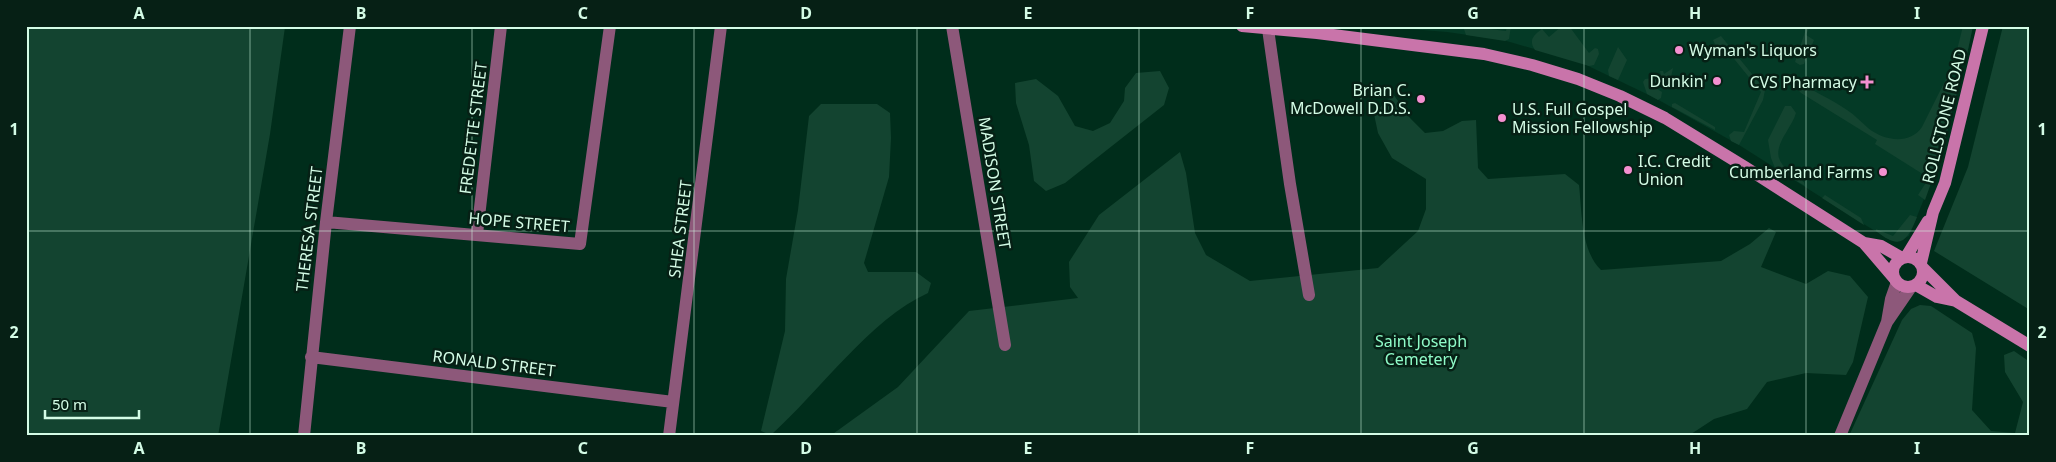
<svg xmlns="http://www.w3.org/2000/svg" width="2056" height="462" font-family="'Noto Sans',sans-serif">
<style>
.built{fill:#043a26}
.green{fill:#134430}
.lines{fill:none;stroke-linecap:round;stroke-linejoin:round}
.street{stroke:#8d587a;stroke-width:12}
.secondary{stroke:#c974aa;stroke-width:12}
.grid{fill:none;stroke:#d4fce6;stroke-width:1;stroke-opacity:0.55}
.poi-dot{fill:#f590d1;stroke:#062015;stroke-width:2}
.labels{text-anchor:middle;stroke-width:5;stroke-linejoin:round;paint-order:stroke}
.poi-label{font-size:16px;fill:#d4fce6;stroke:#062015;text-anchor:end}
.street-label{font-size:16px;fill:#d4fce6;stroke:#062015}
.park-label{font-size:16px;fill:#8ffbc8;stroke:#062015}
.neatline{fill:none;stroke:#d4fce6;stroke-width:2}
.grid-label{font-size:16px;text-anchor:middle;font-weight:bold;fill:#d4fce6}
</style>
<rect width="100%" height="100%" fill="#002d1b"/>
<path class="built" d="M1372,26H1973L1966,59L1958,66L1954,81L1958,88L1937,172H1935L1909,236L1897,242L1890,240L1857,220L1739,145L1655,98L1582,63L1503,40L1447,32Z"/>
<path class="green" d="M26,26L285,27L270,134L218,436H26Z
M1463,26L1506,31L1507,26H1511L1509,39L1505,41L1466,35Z
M1562,26H1569L1589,53L1595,48L1598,49L1599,54L1594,65L1589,66L1535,50C1528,40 1534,35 1542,29L1549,37Z
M1807,26H1810L1806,35L1814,40L1804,64L1800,65L1795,62Z
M1963,26H1973L1966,59L1956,65L1954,62Z
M2003,26H2030V310L1934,251L1968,167Z
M1721,36L1765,90L1763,100L1739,145L1731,141L1729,135L1734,131L1744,132L1761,92L1726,49L1713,45L1715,44L1713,40Z
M1618,47L1627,60L1618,80L1609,76L1608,70Z
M1673,68L1670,82L1659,78L1654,87L1662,92L1661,98L1658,100L1647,94L1643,82L1645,79L1661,77L1660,71H1663L1664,74Z
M1160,71L1169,88L1164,105L1065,183L1046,191L1034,181L1029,145L1016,103L1015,83L1036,79L1058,96L1075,126L1093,131L1110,123L1124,101L1125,88L1136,73Z
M1947,77L1956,83L1958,88L1937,172H1935L1925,200L1918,195L1929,178L1875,144L1877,140L1801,93L1791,82L1794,78C1811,91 1830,98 1847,110C1855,115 1861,122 1868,128C1884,141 1910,145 1922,127Z
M1393,94L1410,118L1425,133L1443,131L1462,121L1476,120L1478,168L1488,179L1565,174L1579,185C1582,212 1581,251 1601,270L1721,261L1750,244L1769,228L1776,232L1761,267L1806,284L1828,271L1850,276L1868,297L1853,362L1846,375L1806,373L1767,382L1747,409L1714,419L1688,436H830L898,387L969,311L1078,298L1070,287L1069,262L1099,215L1180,152L1186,173L1195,233L1206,255L1250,281L1378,268L1418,231L1426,209V179L1392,158L1378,133L1374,114Z
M1675,103L1715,127V130L1672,107V104Z
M821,104H877L890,113L891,138L889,177L864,263L868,272H916L931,283L928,293C870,319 819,392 771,435L761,431L785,331L786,279L798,210L809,116Z
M1785,106H1791L1796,113C1794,120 1790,125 1787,131C1769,159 1781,166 1804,182L1805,186L1775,168L1771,158L1768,140Z
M1825,195L1861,218L1864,225L1822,198Z
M1910,215L1917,217C1907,241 1901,251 1876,231V229L1893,236Z
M1920,305L1931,306L1972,333L1976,348L1972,410L1991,431L2015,433L2023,402L2005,372L2004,355L2014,351L2030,362V436H1849L1902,320L1911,309Z"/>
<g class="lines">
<path class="street" d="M952,26L1005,345
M1268,29L1290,184L1309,295
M326,222L580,244L610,26
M477,234L501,26
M1887,322L1911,287
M311,357L673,402
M304,436L326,222L350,26
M669,436L721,26
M1840,436L1887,322L1891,299L1897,282"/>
<path class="secondary" d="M1242,26L1317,33L1484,54L1532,65L1578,79L1620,96L1665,118L1745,167L1864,243L1894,278
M1864,243L1881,246L1902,258
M1906,257L1928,221
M1893 272a15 15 0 1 1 30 0a15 15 0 1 1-30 0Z
M1921,263L1933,212L1945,183L1983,26
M1923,268L1956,301L2030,346
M1916,285L1937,297L1956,301"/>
</g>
<path class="grid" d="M250,26V436M472,26V436M694,26V436M917,26V436M1139,26V436M1361,26V436M1584,26V436M1806,26V436M26,231H2030"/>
<g class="poi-dot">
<circle cx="1679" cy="50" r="5"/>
<circle cx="1717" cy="81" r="5"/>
<path d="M1864.5 74.5h5v5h5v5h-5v5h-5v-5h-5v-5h5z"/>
<circle cx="1421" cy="99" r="5"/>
<circle cx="1502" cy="118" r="5"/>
<circle cx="1628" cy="170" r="5"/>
<circle cx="1883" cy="172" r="5"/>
</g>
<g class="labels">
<g class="poi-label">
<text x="1689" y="56" text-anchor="start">Wyman's Liquors</text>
<text x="1707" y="87">Dunkin'</text>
<text x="1857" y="88">CVS Pharmacy</text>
<text x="1411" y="96">Brian C.<tspan x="1411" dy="18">McDowell D.D.S.</tspan></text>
<text x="1512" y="115" text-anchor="start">U.S. Full Gospel<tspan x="1512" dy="18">Mission Fellowship</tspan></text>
<text x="1638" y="167" text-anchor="start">I.C. Credit<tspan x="1638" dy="18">Union</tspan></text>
<text x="1873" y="178">Cumberland Farms</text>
</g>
<g class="street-label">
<text transform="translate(1944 116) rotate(-76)" y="6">ROLLSTONE ROAD</text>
<text transform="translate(473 128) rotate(-83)" y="6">FREDETTE STREET</text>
<text transform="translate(995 183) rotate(81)" y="6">MADISON STREET</text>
<text transform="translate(519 222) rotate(5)" y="6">HOPE STREET</text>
<text transform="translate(309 229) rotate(-83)" y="6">THERESA STREET</text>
<text transform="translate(680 229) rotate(-83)" y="6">SHEA STREET</text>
<text transform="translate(494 363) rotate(7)" y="6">RONALD STREET</text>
</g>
<g class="park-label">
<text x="1421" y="347">Saint Joseph<tspan x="1421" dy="18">Cemetery</tspan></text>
</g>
</g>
<rect width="2056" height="462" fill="none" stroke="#062015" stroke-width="55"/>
<path d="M45 410v8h94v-8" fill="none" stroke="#d4fce6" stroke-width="2.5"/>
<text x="52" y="410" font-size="15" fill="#d4fce6" stroke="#062015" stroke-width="4" paint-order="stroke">50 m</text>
<rect x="28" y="28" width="2000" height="406" class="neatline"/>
<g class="grid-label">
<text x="139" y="19">A</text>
<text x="361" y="19">B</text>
<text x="583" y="19">C</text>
<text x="806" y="19">D</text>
<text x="1028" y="19">E</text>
<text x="1250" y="19">F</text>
<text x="1473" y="19">G</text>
<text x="1695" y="19">H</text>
<text x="1917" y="19">I</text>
<text x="14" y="135">1</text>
<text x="2042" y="135">1</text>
<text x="14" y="338">2</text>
<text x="2042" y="338">2</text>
<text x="139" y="454">A</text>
<text x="361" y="454">B</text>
<text x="583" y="454">C</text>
<text x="806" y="454">D</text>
<text x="1028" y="454">E</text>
<text x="1250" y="454">F</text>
<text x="1473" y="454">G</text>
<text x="1695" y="454">H</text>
<text x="1917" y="454">I</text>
</g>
</svg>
